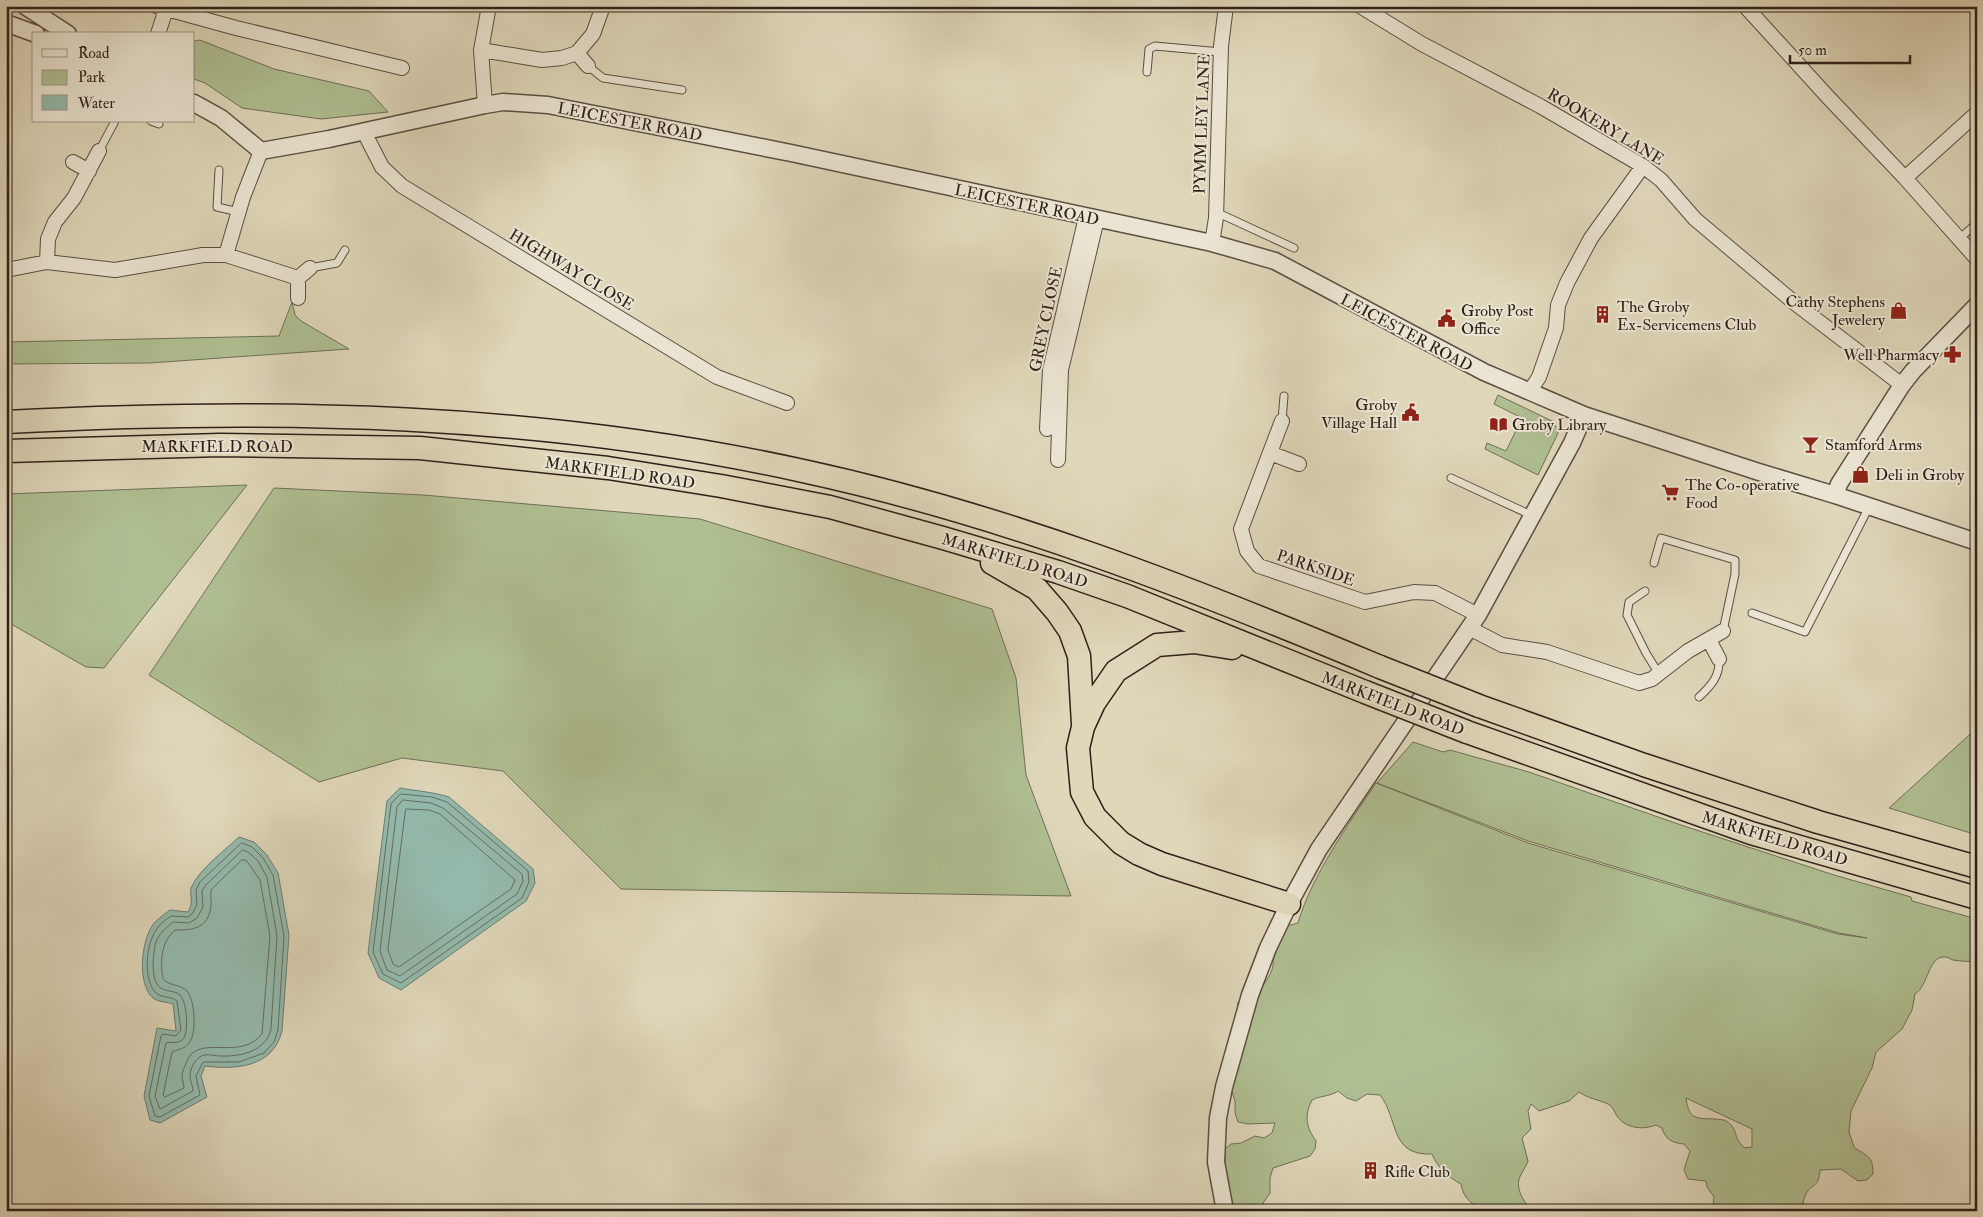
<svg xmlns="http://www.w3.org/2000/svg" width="1983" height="1217" font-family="'IM FELL Double Pica',serif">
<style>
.green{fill:#afbf92;stroke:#6f7056;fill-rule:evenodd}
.water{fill:#94baac;stroke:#6c7d72}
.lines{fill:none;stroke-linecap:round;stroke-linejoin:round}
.shore{stroke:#626e63;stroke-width:1}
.service-casing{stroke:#5b4e42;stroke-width:9}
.minor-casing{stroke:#5b4e42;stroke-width:16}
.tertiary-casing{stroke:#5b4e42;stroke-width:19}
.trunk-casing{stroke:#2f211a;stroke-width:25}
.service{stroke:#eae5d2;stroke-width:7}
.minor{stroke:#eae5d2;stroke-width:14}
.tertiary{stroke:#eae5d2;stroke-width:16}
.trunk{stroke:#dfd7ba;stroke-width:22}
.trunk-bridge-casing{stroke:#2f211a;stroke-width:25;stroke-linecap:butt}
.trunk-bridge{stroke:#dfd7ba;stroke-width:22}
.labels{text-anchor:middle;stroke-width:4;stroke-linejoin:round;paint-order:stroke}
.street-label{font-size:16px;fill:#2f211a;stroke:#eae5d2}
.poi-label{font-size:16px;fill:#2f211a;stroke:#eae5d2;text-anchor:start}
</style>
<rect width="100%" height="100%" fill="#dfd7ba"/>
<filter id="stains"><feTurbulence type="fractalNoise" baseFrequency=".004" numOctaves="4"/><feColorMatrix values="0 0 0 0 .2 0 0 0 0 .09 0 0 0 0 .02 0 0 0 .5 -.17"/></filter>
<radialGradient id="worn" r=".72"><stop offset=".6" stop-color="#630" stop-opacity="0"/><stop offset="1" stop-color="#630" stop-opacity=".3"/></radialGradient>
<path class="green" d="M200,40L274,69L369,91L388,112L321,119L242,108L205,83L194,79V41Z
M292,302L295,315L301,321L349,349L149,363L6,364V342L279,336Z
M1498,395L1554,422L1558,433L1538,475L1485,449L1487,443L1506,451L1522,418L1494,404Z
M247,485L104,668L86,667L6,621V494Z
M274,488L423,495L700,519L992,609L1016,678L1026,775L1071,896L621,889L503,771L402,758L319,782L149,675Z
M1977,728V835L1889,808Z
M1413,742L1443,752L1450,750L1529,772L1681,825L1834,875L1911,897L1912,901L1973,918L1977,917V961C1969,962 1960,961 1953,960C1950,959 1948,957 1945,957C1928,956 1929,985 1915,994L1912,1010L1902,1029L1876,1052L1872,1068L1851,1111L1849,1132L1854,1147C1867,1157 1873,1155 1873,1174L1867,1180L1858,1181L1841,1169L1820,1170C1819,1188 1812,1183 1806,1194C1803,1199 1803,1206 1802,1211H1712L1714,1197L1707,1187L1706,1181L1688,1179L1684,1170L1690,1151L1684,1144C1672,1143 1665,1139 1662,1128L1656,1125C1644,1130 1626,1129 1617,1116C1614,1111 1613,1107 1608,1104C1597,1099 1589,1099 1579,1092L1569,1101L1539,1111L1531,1104L1528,1111L1531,1129L1522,1138L1528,1161C1526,1167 1521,1173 1519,1179C1516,1191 1525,1204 1533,1211C1508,1211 1466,1217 1461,1184C1448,1177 1438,1168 1432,1154C1389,1156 1399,1119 1380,1095L1367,1094L1356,1101L1347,1098L1338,1091C1330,1097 1321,1095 1312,1100C1304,1116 1306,1127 1316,1141L1315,1149L1310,1156L1273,1168L1270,1178V1193L1263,1203L1265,1211H1233L1226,1172L1224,1150L1231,1144L1241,1143L1255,1136L1264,1138L1272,1133L1275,1123L1248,1124L1238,1122L1235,1113V1101L1230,1086L1238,1002L1255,1000C1261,983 1278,974 1272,953L1287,926L1298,923C1312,875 1348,825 1376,783L1528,843L1838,934L1867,938L1839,933L1528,841L1377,783ZM1686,1098L1752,1129V1147L1745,1148C1734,1140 1738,1133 1731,1125C1726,1119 1722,1120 1716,1119C1697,1118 1689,1121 1686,1098Z"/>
<path class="water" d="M400,788C417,791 433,792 449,797L533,869L535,883L526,901L401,990L379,978L368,953L387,801Z
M239,837L254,842L267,855L278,873L289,935L282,1031C273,1067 237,1070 205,1066L201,1076L207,1097L160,1123L150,1120L144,1096L157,1028L176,1031L173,1004C168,1002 159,1002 154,999C136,985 141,938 155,922C159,918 165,914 170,910L188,912C195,900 188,895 192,886C200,869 225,850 239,837Z"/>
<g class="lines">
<path class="shore" d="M401,794L432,797L447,802L528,871L529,882L522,898L401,983L383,974L373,952L391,804Z
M403,800L431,803L443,808L522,874L523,881L517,894L400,976L387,970L380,951L397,807Z
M406,809L429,810L440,814L515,880L511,889L399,967L393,964L388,950Z
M242,843L252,847L263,858L273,875L284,936L278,1030L274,1042L264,1053L239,1062H203L196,1076L200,1095L160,1117L155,1116L149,1096L161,1036L163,1034L176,1036L181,1030L177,1001C171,996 161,998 156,993C142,979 146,940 159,926C162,922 167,919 171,916L188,917L192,914L197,905L196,890L200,882Z
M243,850L248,852L258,861L267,877L277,936L271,1029C266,1051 241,1057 220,1056C215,1056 210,1054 205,1055C196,1056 190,1068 190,1076C190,1081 193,1086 193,1091L160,1109L155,1096L166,1043C171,1041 178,1045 183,1039C189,1033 187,1001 180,995C173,989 162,993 157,984C151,975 153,952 156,942C159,934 166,928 173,922L189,923L197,918L203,907L202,891L205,886Z
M242,860H246L260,880L270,936L262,1034C240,1062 199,1033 187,1061C185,1066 182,1071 182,1076C182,1080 184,1084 184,1088L165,1097L163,1095L172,1052C178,1049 185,1049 189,1043C197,1034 195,1000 187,991C180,984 169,986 163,979C160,961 161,942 175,930C193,930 208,929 211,906C212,901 210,896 211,890Z"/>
<defs>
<path id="service" d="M588,66L603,78L682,90
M1147,72L1149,49L1155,46L1221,52
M151,121L159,124
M99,151L115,121
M219,170L217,207L239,212
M1216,212L1294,248
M1959,239L1977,223
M310,268L337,263L345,250
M1282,421L1284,396
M1451,478L1531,515
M1654,563L1661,538L1735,560V574L1723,631
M1645,591L1629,602L1627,615L1646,653L1659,674
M1752,613L1805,632L1869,507
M1699,697C1711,686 1720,676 1719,659"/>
<path id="minor" d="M156,6L236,28L402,68
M1360,6L1422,44L1540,106L1643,166L1661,180L1695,219L1796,304L1902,385
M1745,6L1827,96L1905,178
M158,34L166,9
M481,50L542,60L562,58L577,53L593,34L603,6
M577,53L588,66
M485,105L481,50L489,6
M1977,113L1905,178L1977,259
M364,132L382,167L402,186L717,377L787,403
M73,162L89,171
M1212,243L1216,218L1221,46L1226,6
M226,255L243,197L261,151
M47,262L48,239L55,222L74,198L99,151
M6,270L47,262L115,270L203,255H226L298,278V298
M298,278L310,268
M1530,391L1539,377L1556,328L1558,305L1567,283L1591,238L1643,166
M1282,421L1241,529L1247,551L1259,566L1365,602L1414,592L1435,593L1478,615
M1047,429L1050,370L1086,217
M1270,453L1299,464
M1058,460L1061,370L1097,219
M1469,628L1502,645L1547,652L1639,683L1652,679L1688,651L1723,631
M1709,640L1719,659"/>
<path id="tertiary" d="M25,6L68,34
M6,23L36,34
M194,103L221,118L261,151L329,139L485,105L503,102L548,105L791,153L1212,243L1275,261L1484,372L1584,415L1759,472L1835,495L1977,542
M1835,495L1839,484L1902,385L1913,371L1977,305
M1225,1211L1216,1162L1218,1118L1224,1087L1250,995L1268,948L1289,904L1319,849L1478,615L1572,443L1584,415"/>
<path id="trunk" d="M6,422C273,408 541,413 803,471C1002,514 1192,588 1380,667
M6,451L220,445L420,448L608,468L721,486L830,507L943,538L1058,572L1127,596L1365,692
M992,563L1037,589L1057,612L1070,631L1079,656L1083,724
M1232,648L1194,642L1157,645L1116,671L1094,703L1083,727L1078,748L1082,792L1095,817L1121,843L1139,854L1162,864L1289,904
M1479,706L1644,765L1818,822L1977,867
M1467,732L1751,833L1977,898"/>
</defs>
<use href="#service" class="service-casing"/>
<use href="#minor" class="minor-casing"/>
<use href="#tertiary" class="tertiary-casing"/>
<use href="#trunk" class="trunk-casing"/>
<use href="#service" class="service"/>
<use href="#minor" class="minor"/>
<use href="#tertiary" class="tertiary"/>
<use href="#trunk" class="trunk"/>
<defs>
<path id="trunk-bridge" d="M1380,667L1479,706
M1365,692L1467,732"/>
</defs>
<use href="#trunk-bridge" class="trunk-bridge-casing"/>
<use href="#trunk-bridge" class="trunk-bridge"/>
</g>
<defs>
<symbol id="shop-bare" viewBox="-9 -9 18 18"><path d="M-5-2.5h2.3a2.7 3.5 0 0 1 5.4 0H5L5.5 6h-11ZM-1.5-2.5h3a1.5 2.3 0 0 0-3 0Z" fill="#8f2418" stroke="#eae5d2" stroke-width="2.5" paint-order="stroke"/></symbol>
<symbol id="building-bare" viewBox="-9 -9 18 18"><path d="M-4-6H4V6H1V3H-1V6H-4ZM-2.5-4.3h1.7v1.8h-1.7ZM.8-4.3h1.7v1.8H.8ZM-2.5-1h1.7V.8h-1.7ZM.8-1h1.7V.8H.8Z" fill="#8f2418" stroke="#eae5d2" stroke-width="2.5" paint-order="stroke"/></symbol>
<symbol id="civic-bare" viewBox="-9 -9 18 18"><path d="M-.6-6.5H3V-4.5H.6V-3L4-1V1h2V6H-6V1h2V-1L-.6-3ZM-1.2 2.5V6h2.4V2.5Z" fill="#8f2418" stroke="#eae5d2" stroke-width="2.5" paint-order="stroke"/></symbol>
<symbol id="pharmacy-bare" viewBox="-9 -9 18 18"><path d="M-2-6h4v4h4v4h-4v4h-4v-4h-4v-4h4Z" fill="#8f2418" stroke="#eae5d2" stroke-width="2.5" paint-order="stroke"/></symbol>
<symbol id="library-bare" viewBox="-9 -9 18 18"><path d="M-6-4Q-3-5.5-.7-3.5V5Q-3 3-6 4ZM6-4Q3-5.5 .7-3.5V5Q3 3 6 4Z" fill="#8f2418" stroke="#eae5d2" stroke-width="2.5" paint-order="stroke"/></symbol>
<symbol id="bar-bare" viewBox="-9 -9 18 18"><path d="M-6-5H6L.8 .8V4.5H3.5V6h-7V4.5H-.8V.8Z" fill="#8f2418" stroke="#eae5d2" stroke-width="2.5" paint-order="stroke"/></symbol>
<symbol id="supermarket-bare" viewBox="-9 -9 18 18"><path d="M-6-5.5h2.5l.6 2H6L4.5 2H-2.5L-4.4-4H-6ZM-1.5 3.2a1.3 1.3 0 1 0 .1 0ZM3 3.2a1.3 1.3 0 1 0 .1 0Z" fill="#8f2418" stroke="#eae5d2" stroke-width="2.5" paint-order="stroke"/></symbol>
</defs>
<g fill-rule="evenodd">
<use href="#shop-bare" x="1886" y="298" width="25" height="25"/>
<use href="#building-bare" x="1590" y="302" width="25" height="25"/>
<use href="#civic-bare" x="1434" y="306" width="25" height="25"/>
<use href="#pharmacy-bare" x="1940" y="342" width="25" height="25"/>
<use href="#civic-bare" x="1398" y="400" width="25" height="25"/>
<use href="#library-bare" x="1486" y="412" width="25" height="25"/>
<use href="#bar-bare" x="1798" y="432" width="25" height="25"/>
<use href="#shop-bare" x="1848" y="462" width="25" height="25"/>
<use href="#supermarket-bare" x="1658" y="480" width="25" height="25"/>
<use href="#building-bare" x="1358" y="1158" width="25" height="25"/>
</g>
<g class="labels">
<g class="street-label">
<text transform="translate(630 121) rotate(11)" y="6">LEICESTER ROAD</text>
<text transform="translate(1201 124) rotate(-88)" y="6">PYMM LEY LANE</text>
<text transform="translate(1606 126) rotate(31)" y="6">ROOKERY LANE</text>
<text transform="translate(1027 204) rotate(12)" y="6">LEICESTER ROAD</text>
<text transform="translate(572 269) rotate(31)" y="6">HIGHWAY CLOSE</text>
<text transform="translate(1045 319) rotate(-78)" y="6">GREY CLOSE</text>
<text transform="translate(1407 332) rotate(28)" y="6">LEICESTER ROAD</text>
<text x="217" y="452">MARKFIELD ROAD</text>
<text transform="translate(620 472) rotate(8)" y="6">MARKFIELD ROAD</text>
<text transform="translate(1015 560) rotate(17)" y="6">MARKFIELD ROAD</text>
<text transform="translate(1316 567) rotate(19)" y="6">PARKSIDE</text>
<text transform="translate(1393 703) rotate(21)" y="6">MARKFIELD ROAD</text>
<text transform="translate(1775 838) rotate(17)" y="6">MARKFIELD ROAD</text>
</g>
<g class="poi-label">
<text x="1885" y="307" text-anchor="end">Cathy Stephens<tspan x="1885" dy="18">Jewelery</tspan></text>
<text x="1617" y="312">The Groby<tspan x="1617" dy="18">Ex-Servicemens Club</tspan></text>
<text x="1461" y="316">Groby Post<tspan x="1461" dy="18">Office</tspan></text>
<text x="1939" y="360" text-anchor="end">Well Pharmacy</text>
<text x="1397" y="410" text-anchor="end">Groby<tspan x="1397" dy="18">Village Hall</tspan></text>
<text x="1512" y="430">Groby Library</text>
<text x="1825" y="450">Stamford Arms</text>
<text x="1875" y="480">Deli in Groby</text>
<text x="1685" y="490">The Co-operative<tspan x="1685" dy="18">Food</tspan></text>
<text x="1384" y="1177">Rifle Club</text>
</g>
</g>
<rect width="1983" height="1217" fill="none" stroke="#dfd7ba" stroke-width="25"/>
<rect x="8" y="8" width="1968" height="1202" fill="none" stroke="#2f211a" stroke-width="2.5"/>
<rect x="12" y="12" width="1958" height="1192" fill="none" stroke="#2f211a"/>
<rect x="32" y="32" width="162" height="90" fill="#eae5d2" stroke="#9f9788"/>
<rect x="42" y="49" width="25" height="8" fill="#eae5d2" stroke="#9f9788"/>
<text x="78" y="58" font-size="15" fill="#2f211a">Road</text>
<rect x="42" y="70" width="25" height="15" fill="#afbf92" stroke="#9f9788"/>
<text x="78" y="82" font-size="15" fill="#2f211a">Park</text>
<rect x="42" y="95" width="25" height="15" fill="#94baac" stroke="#9f9788"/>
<text x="78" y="108" font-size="15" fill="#2f211a">Water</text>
<path d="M1790 55v8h120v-8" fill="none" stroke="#2f211a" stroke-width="2.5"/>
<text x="1798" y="55" font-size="15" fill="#2f211a" stroke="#eae5d2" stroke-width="4" paint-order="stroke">50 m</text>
<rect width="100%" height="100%" filter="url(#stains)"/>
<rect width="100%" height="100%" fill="url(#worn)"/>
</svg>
